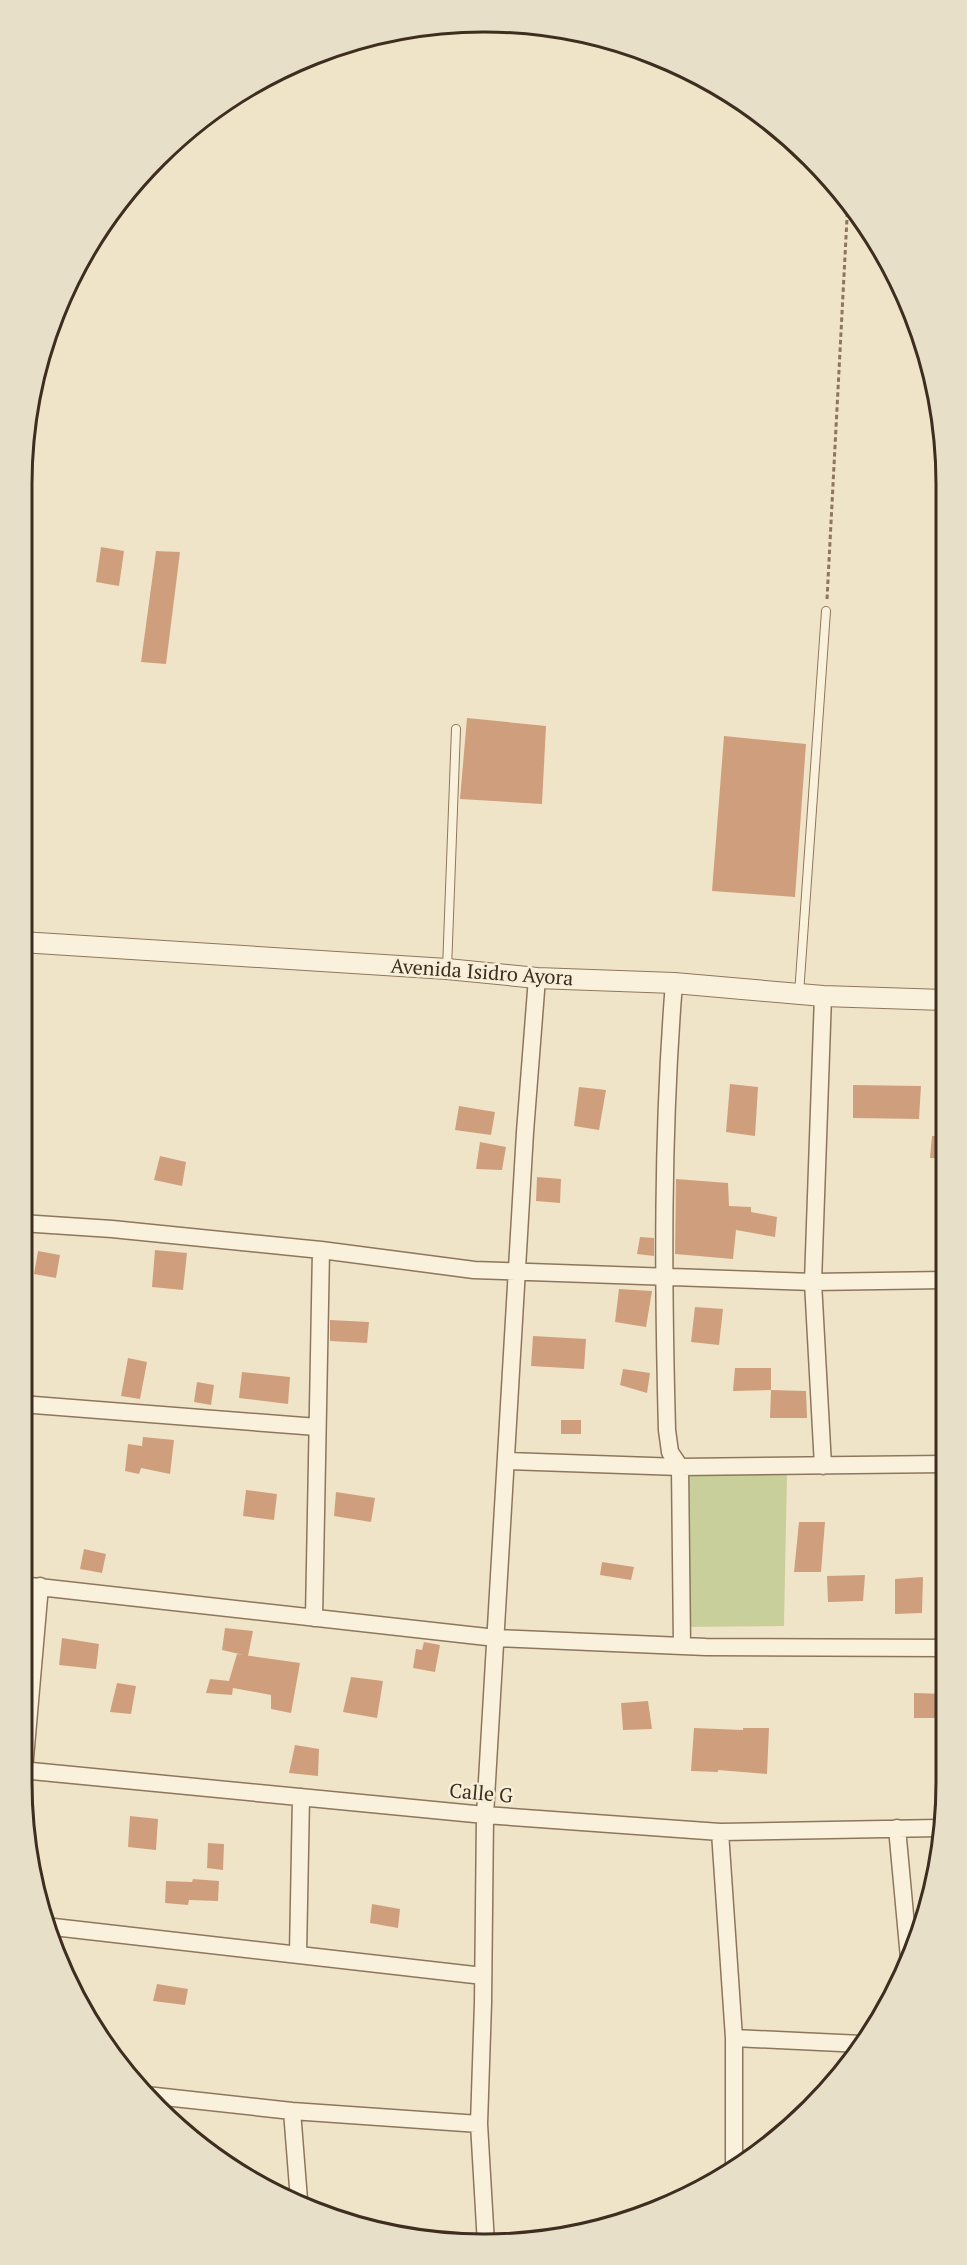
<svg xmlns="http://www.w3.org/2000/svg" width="967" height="2265" font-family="'PT Serif',serif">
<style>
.green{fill:#c9cf9b}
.building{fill:#cf9f7d}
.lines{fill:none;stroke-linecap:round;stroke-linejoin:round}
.service-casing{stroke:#8d765c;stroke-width:10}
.minor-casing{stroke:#8d765c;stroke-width:19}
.tertiary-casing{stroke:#8d765c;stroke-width:22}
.path{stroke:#8d765c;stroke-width:3;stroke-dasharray:4.5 3;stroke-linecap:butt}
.service{stroke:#faf1dc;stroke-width:8}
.minor{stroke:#faf1dc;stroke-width:16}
.tertiary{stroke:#faf1dc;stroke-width:20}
.labels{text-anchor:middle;stroke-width:5;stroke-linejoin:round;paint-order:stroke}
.street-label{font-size:20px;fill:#3d2e20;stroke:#f7eed8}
.rim{fill:none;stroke:#3d2e20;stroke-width:3}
</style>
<rect width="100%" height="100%" fill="#f0e4c8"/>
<path class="green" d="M688,1471L787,1474L784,1626L684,1627Z"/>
<path class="building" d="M101,547L124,551L119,586L96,582Z
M156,551L180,552L166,664L141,662Z
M467,718L546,726L542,804L460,799Z
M724,736L806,744L795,897L712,891Z
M730,1084L758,1087L755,1136L726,1132Z
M853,1085L921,1086L919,1119L853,1118Z
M579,1087L606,1090L599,1130L574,1126Z
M459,1106L495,1112L491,1135L455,1130Z
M932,1136H944V1159L930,1158Z
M480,1142L506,1147L502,1170L476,1169Z
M160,1156L186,1162L182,1186L154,1180Z
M537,1177L561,1179L560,1203L536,1201Z
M676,1179L728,1183L729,1206L751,1207V1212L777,1217L775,1237L736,1230L733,1259L675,1254Z
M640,1237L654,1238V1256L637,1254Z
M155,1250L187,1253L183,1290L152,1287Z
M38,1251L60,1255L56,1278L34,1274Z
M619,1289L652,1291L646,1327L615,1322Z
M695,1307L723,1309L719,1345L691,1342Z
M330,1320L369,1322L367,1343L330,1341Z
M533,1336L586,1339L584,1369L531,1366Z
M128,1358L147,1362L140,1399L121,1396Z
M735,1368H771V1390L733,1391Z
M623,1369L650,1373L647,1393L620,1385Z
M242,1372L290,1377L288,1404L239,1398Z
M197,1382L214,1385L211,1405L194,1402Z
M771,1390L806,1391L807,1418H770Z
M561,1420H581V1434H561Z
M143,1437L174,1440L170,1474L141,1468L139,1474L125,1471L128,1444L142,1446Z
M246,1490L277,1494L274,1520L243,1516Z
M336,1492L375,1498L371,1522L334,1516Z
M799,1522H825L821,1572H794Z
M84,1549L106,1554L102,1573L80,1569Z
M602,1562L634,1567L631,1580L600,1575Z
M865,1575L863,1601L828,1602L827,1576Z
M923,1577L922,1613L895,1614V1579Z
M225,1628L253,1631L248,1656L222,1650Z
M62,1638L99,1644L96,1669L59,1665Z
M424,1642L440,1645L435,1672L413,1668L416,1649L422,1650Z
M237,1654L300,1663L291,1713L271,1709V1695L233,1688L232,1695L206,1693L210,1679L229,1681Z
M351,1677L383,1681L377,1718L343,1712Z
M117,1683L136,1686L131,1714L110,1712Z
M914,1693L946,1694V1718H914Z
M648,1701L652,1729L623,1730L621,1703Z
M694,1728L743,1730V1728H769L767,1774L718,1770V1772L691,1771Z
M295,1745L319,1749L318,1776L289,1773Z
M130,1816L158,1819L156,1850L128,1847Z
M208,1843L224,1844L223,1870L207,1868Z
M193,1879L219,1881L218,1901L189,1900L188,1905L165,1903L166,1881L192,1882Z
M372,1904L400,1909L398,1928L370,1923Z
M157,1984L188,1989L185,2005L153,2001Z"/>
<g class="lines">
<defs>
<path id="service" d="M447,969L456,729
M799,994L826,611"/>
<path id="minor" d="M674,983C662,1132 663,1280 667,1430L670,1452L680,1467L682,1646
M21,1223L112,1229L321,1250L474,1270L813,1282L945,1280
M21,1404L317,1427
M507,1461L680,1467L945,1464
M823,1466L813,1282L823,996
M21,1585L496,1638L706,1647L946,1648
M314,1618L321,1250
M21,1770L485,1815L720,1832L938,1828
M24,1770L40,1586
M897,1828L909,1958
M720,1832L734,2038V2166
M45,1926L483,1976
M298,1954L301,1797
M734,2038L862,2044
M146,2095L292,2111L479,2124
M292,2111L299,2200
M486,2244L479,2124L483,2003L485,1815L525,1132L537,978"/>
<path id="tertiary" d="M21,942L447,969L537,978L674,983L823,996L944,1000"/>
</defs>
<use href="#service" class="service-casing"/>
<use href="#minor" class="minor-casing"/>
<use href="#tertiary" class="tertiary-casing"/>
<path class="path" d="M827,599L848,199"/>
<use href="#service" class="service"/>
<use href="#minor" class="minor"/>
<use href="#tertiary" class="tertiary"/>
</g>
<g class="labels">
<g class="street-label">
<text transform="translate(482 972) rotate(4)" y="7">Avenida Isidro Ayora</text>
<text transform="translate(481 1793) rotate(5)" y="7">Calle G</text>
</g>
</g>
<path d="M0 0H967V2265H0ZM484 32H484A452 452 0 0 1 936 484V1782A452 452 0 0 1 484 2234H484A452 452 0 0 1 32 1782V484A452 452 0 0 1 484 32Z" fill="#e8dfc9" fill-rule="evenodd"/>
<path class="rim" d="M484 32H484A452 452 0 0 1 936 484V1782A452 452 0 0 1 484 2234H484A452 452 0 0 1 32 1782V484A452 452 0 0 1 484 32Z"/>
</svg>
